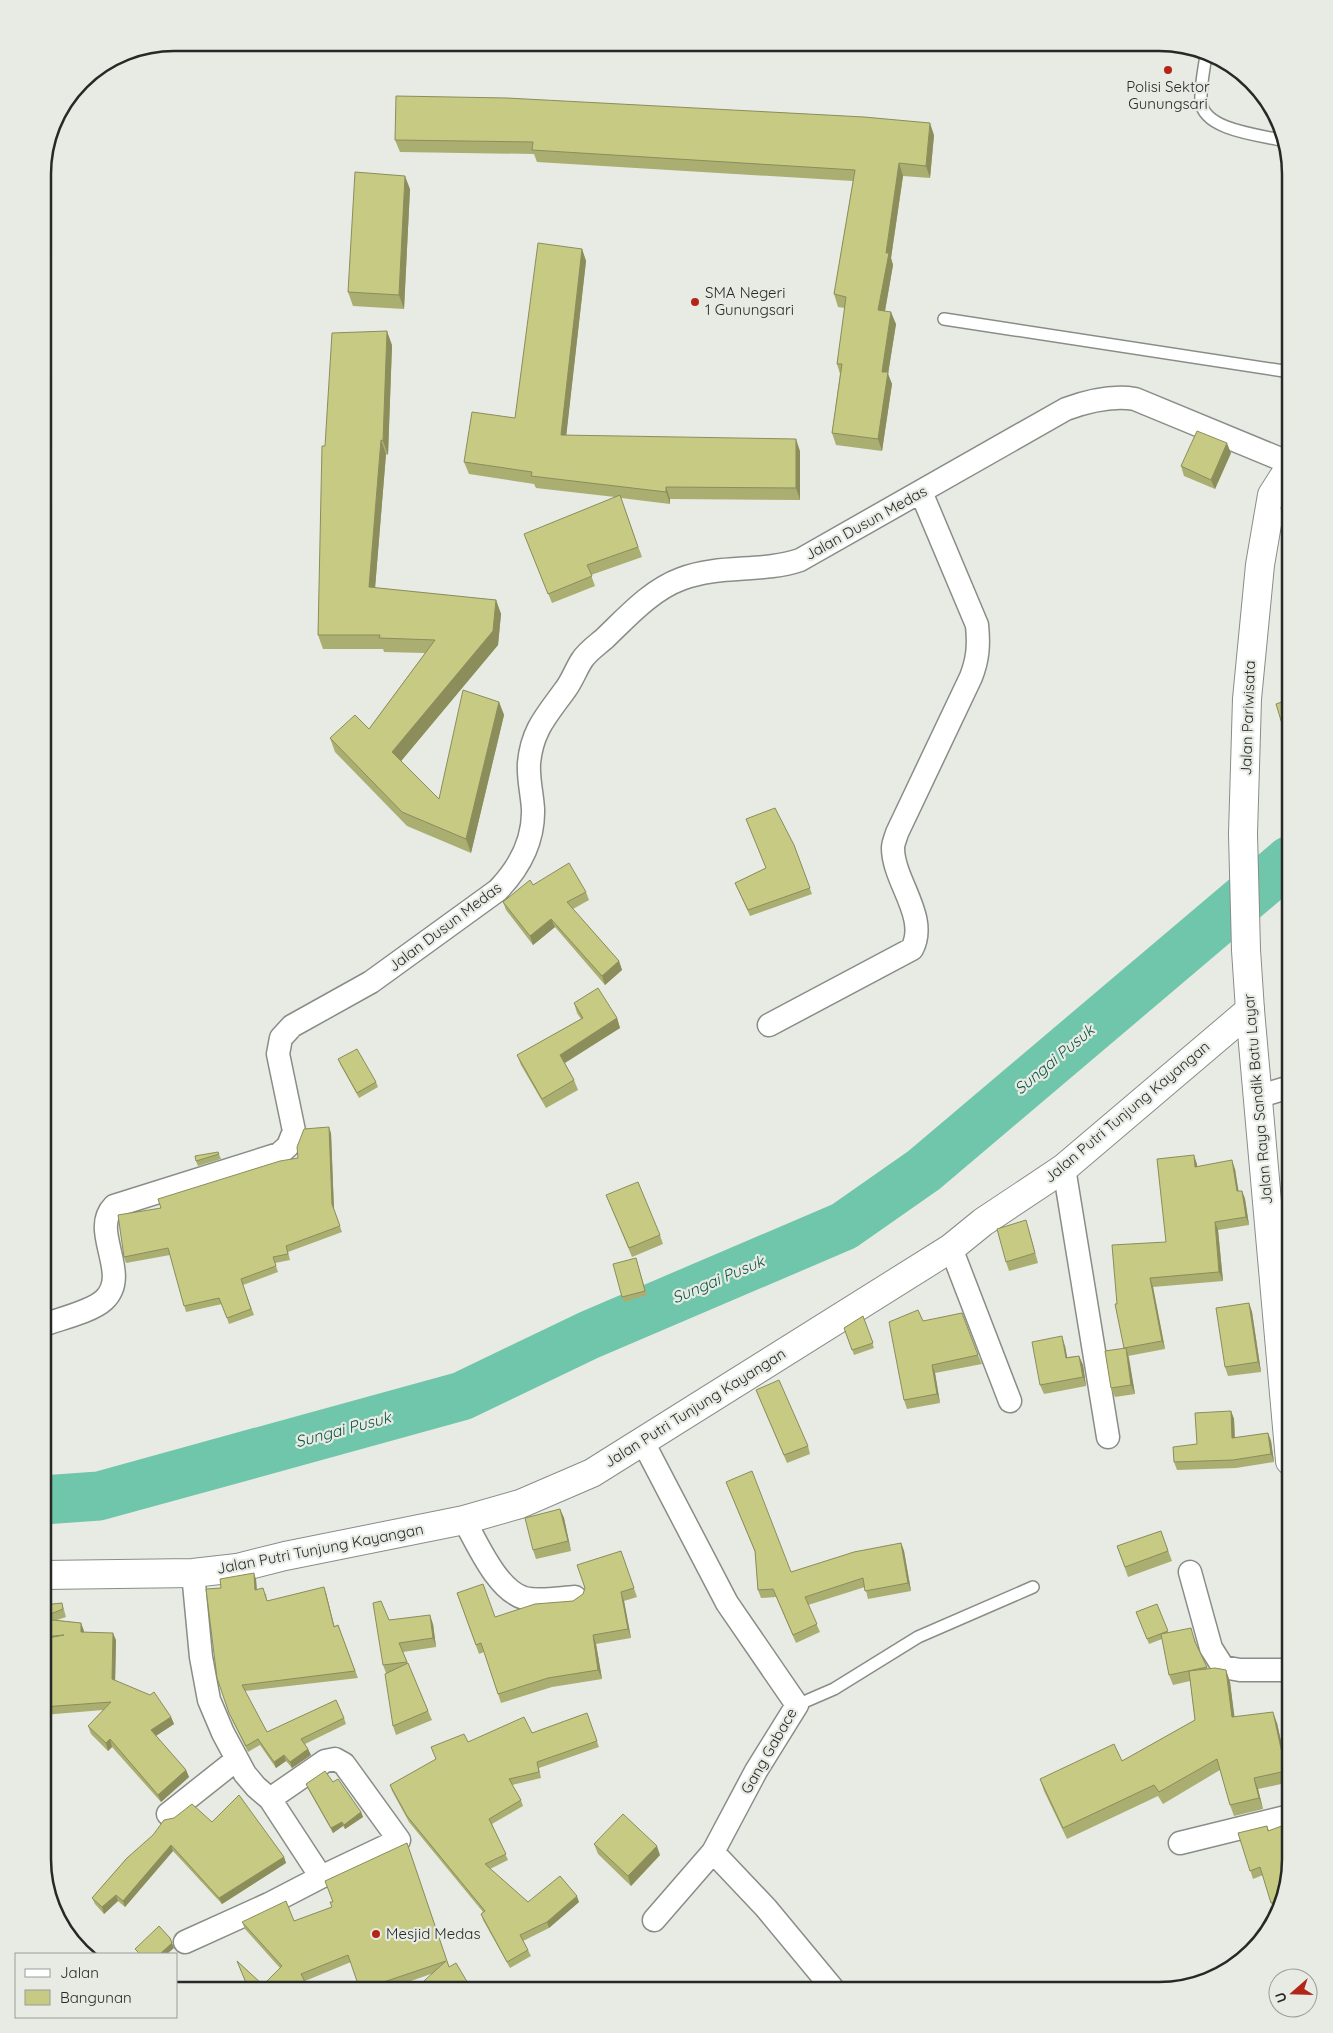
<svg xmlns="http://www.w3.org/2000/svg" width="1333" height="2033" font-family="Quicksand,sans-serif">
<style>
.lines{fill:none;stroke-linecap:round;stroke-linejoin:round}
.river{stroke:#6fc6ab;stroke-width:49}
.service-casing{stroke:#898d87;stroke-width:14}
.minor-casing{stroke:#898d87;stroke-width:25}
.tertiary-casing{stroke:#898d87;stroke-width:30}
.secondary-casing{stroke:#898d87;stroke-width:30}
.service{stroke:#fff;stroke-width:11}
.minor{stroke:#fff;stroke-width:22}
.tertiary{stroke:#fff;stroke-width:28}
.secondary{stroke:#fff;stroke-width:28}
.wall{fill:#aaae70}
.shaded-wall{fill:#8b8d5b}
.building{fill:#c6ca82;stroke:#8b8d5b}
.poi-dot{fill:#b32519;stroke:#e7ebe4;stroke-width:2}
.labels{text-anchor:middle;stroke-width:4.5;stroke-linejoin:round;paint-order:stroke}
.poi-label{font-size:15px;fill:#272926;stroke:#e7ebe4;text-anchor:start}
.street-label{font-size:15px;fill:#272926;stroke:#e7ebe4}
.water-label{font-size:16px;font-style:italic;fill:#0d5645;stroke:#e7ebe4}
.rim{fill:none;stroke:#272926;stroke-width:2.5}
</style>
<rect width="100%" height="100%" fill="#e7ebe4"/>
<g class="lines">
<path class="river" d="M43,1500L99,1496L462,1396L589,1335L844,1226L924,1170L1290,860"/>
<defs>
<path id="service" d="M1206,55C1204,70 1200,87 1201,102C1204,130 1259,135 1281,140
M944,319L1290,372
M797,1705L834,1689L918,1637L1033,1587"/>
<path id="minor" d="M769,1025L912,949C929,917 893,881 893,848C893,843 896,837 897,833L971,677C978,659 979,645 977,625L921,492
M1257,1097L1290,1087
M1064,1168L1108,1437
M951,1248L1010,1401
M43,1325C59,1319 91,1312 104,1300C132,1274 89,1231 114,1206L279,1154L288,1146L294,1131L278,1054L281,1038L292,1026L371,982L498,890C520,867 534,841 533,809C532,793 528,779 529,763C532,730 547,715 565,690C572,681 576,669 582,660C587,652 597,645 604,639C627,617 651,590 681,579C720,564 762,573 800,560L1066,409C1088,401 1112,395 1135,399L1290,463
M643,1442L727,1603L797,1705L756,1771L713,1852L766,1908L834,1990
M464,1520C477,1543 497,1590 524,1598C539,1602 559,1598 575,1597
M1190,1572L1211,1648L1223,1667L1240,1670H1290
M270,1799L325,1761L335,1759L344,1764L399,1840L321,1877
M168,1814L236,1760
M1180,1843L1290,1816
M654,1920L713,1852
M185,1942L269,1904L321,1877L270,1799L256,1787L245,1774L223,1733L209,1700L201,1657L193,1573"/>
<path id="tertiary" d="M43,1575L193,1573L237,1568L285,1556L464,1520L520,1504L592,1473L951,1248L983,1222L1064,1168L1250,1010"/>
<path id="secondary" d="M1290,1461L1250,1010L1246,950L1243,834L1247,699L1260,565L1272,495L1290,467"/>
</defs>
<use href="#service" class="service-casing"/>
<use href="#minor" class="minor-casing"/>
<use href="#tertiary" class="tertiary-casing"/>
<use href="#secondary" class="secondary-casing"/>
<use href="#service" class="service"/>
<use href="#minor" class="minor"/>
<use href="#tertiary" class="tertiary"/>
<use href="#secondary" class="secondary"/>
</g>
<path class="wall" d="M934,135L930,178L903,176L891,258L893,265L885,311L896,324L888,374L892,384L882,451L836,445L832,433L840,374L837,364L845,308L838,307L834,294L853,181L537,162L534,154L400,152L395,140Z
M410,189L404,309L353,306L348,292Z
M582,249L586,261L566,435L800,451V500L670,499V504L621,498L642,557L591,575L595,586L552,603L528,544L615,497L536,488L534,484L469,474L464,462L515,418Z
M392,345L388,455L386,454L375,588L496,600L501,614L498,645L401,761L439,799L499,702L504,715L471,853L407,826L335,752L330,738L369,729L425,653L384,652L383,649H323L318,635L325,446Z
M1231,453L1215,489L1184,476L1181,466Z
M794,845L812,894L750,916L735,883L766,868Z
M533,885L586,892L589,900L573,909L619,961L622,970L605,985L555,927L533,945L506,910L503,902Z
M574,1003L617,1018L620,1028L565,1063L574,1080L578,1090L546,1108L521,1065L517,1055L581,1019L577,1013Z
M338,1059L376,1082L378,1087L359,1098L340,1064Z
M331,1133L334,1210L342,1232L288,1252L290,1260L275,1263L278,1272L243,1285L254,1315L229,1324L222,1304L186,1312L170,1255L126,1263L124,1257L161,1208L298,1158Z
M218,1152L221,1159L198,1166L196,1161Z
M1197,1164V1166L1235,1169L1238,1191H1242L1245,1199L1249,1225L1218,1230L1223,1281L1153,1287L1165,1349L1128,1356L1135,1394L1115,1397L1111,1388L1124,1349L1117,1304L1166,1242Z
M606,1195L660,1235L663,1244L632,1257Z
M1029,1230L1038,1263L1009,1271L1006,1262Z
M636,1258L647,1295L624,1302L622,1297Z
M1249,1303L1252,1312L1261,1372L1228,1376L1225,1367Z
M863,1316L874,1348L854,1355L844,1328Z
M923,1321L978,1355L982,1364L935,1373L940,1403L907,1409L904,1400Z
M1065,1346L1067,1357L1079,1356L1083,1365L1086,1386L1044,1394L1040,1385Z
M756,1390L808,1446L810,1454L787,1463Z
M1231,1411L1234,1419L1235,1438L1268,1433L1271,1441L1274,1462L1236,1468L1177,1470L1174,1462L1197,1444Z
M726,1482L791,1572L901,1543L904,1551L911,1591L868,1599L865,1587L808,1605L820,1632L796,1643L776,1597L761,1598L758,1590L755,1552Z
M560,1509L564,1518L571,1551L536,1559L533,1550Z
M1161,1531L1172,1561L1128,1577L1117,1546Z
M621,1551L637,1597L624,1601L631,1638L596,1644L602,1679L552,1687L501,1703L484,1652L479,1654L457,1593L495,1617L573,1601L583,1594Z
M256,1579L257,1590L266,1594L267,1601L326,1593L334,1626L338,1625L358,1678L245,1691L267,1732L344,1718L346,1724L305,1744L308,1749L311,1755L292,1768L286,1761L276,1768L260,1745L248,1752L232,1720L217,1678L221,1588Z
M62,1603L66,1617L57,1620L81,1623L84,1632L116,1640L115,1680L171,1717L174,1724L156,1736L186,1770L189,1777L161,1802L112,1747L108,1751L91,1734L88,1726L103,1710L43,1715V1682L47,1644H43V1605Z
M1157,1604L1168,1633L1194,1637L1197,1646L1208,1669L1226,1670L1230,1682L1234,1717L1277,1723L1290,1782L1258,1789L1263,1809L1234,1816L1230,1805L1220,1770L1163,1804L1158,1796L1067,1839L1044,1791L1040,1779L1122,1761L1195,1720L1190,1681L1173,1685L1169,1675L1162,1639L1149,1644L1136,1612Z
M389,1620L433,1624L436,1647L403,1652L432,1720L396,1735L393,1726L386,1673L383,1665Z
M587,1713L599,1747L539,1768L541,1778L512,1785L521,1800L523,1806L492,1824L508,1860L490,1869L528,1902H579L549,1928L523,1941L528,1950L531,1956L510,1968L483,1920L481,1914L483,1912L409,1822L392,1791L390,1785L468,1742L532,1733Z
M333,1782L361,1812L363,1817L345,1829L343,1826L333,1833L308,1789L306,1784Z
M212,1822L284,1857L286,1863L222,1904L173,1851L125,1907L118,1901L104,1914L95,1904L92,1898L127,1858Z
M1290,1823V1859L1276,1911L1274,1912L1263,1875L1253,1879L1238,1833L1267,1826L1269,1831Z
M407,1843L449,1967L472,1990L431,1974L385,1990H360L351,1962L305,1981L309,1990H249L237,1961L263,1985L280,1968L245,1929L242,1922L294,1921L332,1907L333,1902Z
M594,1844L660,1855L631,1886L598,1854Z"/>
<path class="shaded-wall" d="M930,123L934,135L930,178L926,166Z
M899,163L903,176L891,258L893,265L883,322L878,310L886,253Z
M405,176L410,189L404,309L399,295Z
M582,249L586,261L565,447L561,435Z
M891,312L896,324L888,374L892,384L882,451L878,439L882,372Z
M387,331L392,345L388,455L383,441Z
M796,439L800,451V500L796,488Z
M381,440L386,454L374,601L369,587Z
M1227,443L1231,453L1215,489L1211,480Z
M666,487L670,499V504L666,492Z
M496,600L501,614L498,645L397,766L392,752Z
M499,702L504,715L471,853L466,839Z
M551,919L555,927L533,945L530,936Z
M619,961L622,970L605,985L602,976Z
M617,1018L620,1028L563,1064L560,1055Z
M329,1127L331,1133L334,1210L332,1204Z
M1194,1155L1197,1164L1198,1175L1195,1167Z
M1232,1160L1235,1169L1240,1200L1237,1191Z
M1242,1191L1245,1199L1249,1225L1246,1217Z
M1215,1222L1218,1230L1223,1281L1219,1272Z
M1150,1278L1153,1287L1165,1349L1162,1341Z
M1249,1303L1252,1312L1261,1372L1258,1362Z
M1062,1336L1065,1346L1069,1367L1066,1358Z
M1126,1348L1129,1358L1135,1394L1131,1385Z
M1079,1356L1083,1365L1086,1386L1083,1377Z
M932,1365L935,1373L940,1403L937,1394Z
M1231,1411L1234,1419L1235,1447L1232,1438Z
M1268,1433L1271,1441L1274,1462L1271,1454Z
M560,1509L564,1518L571,1551L568,1541Z
M901,1543L904,1551L911,1591L908,1583Z
M254,1573L256,1579L257,1597L255,1590Z
M324,1587L326,1593L336,1633L334,1627Z
M621,1592L624,1601L631,1638L628,1629Z
M430,1615L433,1624L436,1647L433,1638Z
M81,1623L84,1631L83,1639L81,1632Z
M113,1633L116,1640L115,1686L112,1679Z
M593,1635L596,1644L602,1679L598,1670Z
M1226,1670L1230,1682L1236,1728L1232,1717Z
M1273,1712L1277,1723L1290,1782L1286,1771Z
M171,1717L174,1724L154,1737L151,1730Z
M110,1739L112,1747L108,1751L106,1743Z
M308,1749L311,1755L292,1768L290,1762Z
M284,1755L286,1761L276,1768L274,1762Z
M186,1770L189,1777L161,1802L158,1795Z
M1254,1778L1258,1789L1263,1809L1259,1798Z
M361,1812L363,1817L345,1829L344,1825Z
M342,1822L343,1826L333,1833L331,1828Z
M171,1845L173,1851L125,1907L123,1901Z
M657,1846L660,1855L631,1886L628,1876Z
M284,1857L286,1863L222,1904L219,1898Z
M116,1895L118,1901L104,1914L102,1907Z
M577,1896L579,1902L549,1928L547,1922Z
M170,1938L174,1948L167,1954H160Z"/>
<path class="building" d="M396,96L507,98L864,117L930,123L926,166L899,163L886,253H889L878,310L891,312L882,372H888L878,439L832,433L842,364H837L846,297L834,294L855,170L532,150L533,142L395,140Z
M355,172L405,176L399,295L348,292Z
M538,243L582,249L561,435L796,439V488L666,487V492L531,476L532,472L464,462L472,412L515,418Z
M387,331L383,441L381,440L369,587L496,600L493,631L392,752L439,799L463,690L499,702L466,839L402,812L330,738L355,715L369,729L435,640L379,638L380,635H318L322,446H325L332,333Z
M1197,431L1227,443L1211,480L1181,466Z
M620,495L638,547L587,565L592,576L548,594L524,534Z
M1290,506V574L1281,507Z
M1290,699V750L1276,704Z
M775,808L794,845L810,888L748,910L735,883L766,868L746,819Z
M569,863L586,892L567,902L619,961L602,976L551,919L530,936L503,902L530,880L533,885Z
M598,988L617,1018L560,1055L574,1080L542,1099L517,1055L583,1018L574,1003Z
M357,1049L376,1082L357,1093L338,1059Z
M329,1127L332,1204L340,1226L286,1246L288,1254L273,1257L276,1266L241,1279L251,1309L227,1318L219,1298L184,1306L168,1248L124,1257L118,1215L161,1208L158,1199L280,1161L298,1158L297,1147L304,1129Z
M218,1152L219,1154L196,1161L195,1156Z
M1194,1155L1195,1167L1232,1160L1237,1191H1242L1246,1217L1215,1222L1219,1272L1150,1278L1162,1341L1124,1348L1115,1304H1117L1112,1245L1166,1242L1157,1159Z
M638,1182L660,1235L629,1248L606,1195Z
M1026,1220L1035,1253L1006,1262L997,1229Z
M636,1258L645,1291L622,1297L613,1264Z
M1249,1303L1258,1362L1225,1367L1216,1308Z
M918,1310L923,1321L962,1313L978,1355L932,1365L937,1394L904,1400L889,1322Z
M863,1316L873,1343L852,1350L844,1328Z
M1062,1336L1066,1358L1079,1356L1083,1377L1040,1385L1032,1342Z
M1126,1348L1131,1385L1111,1388L1105,1351Z
M779,1380L808,1446L784,1455L756,1390Z
M1231,1411L1232,1438L1268,1433L1271,1454L1233,1460L1174,1462L1173,1447L1197,1444L1195,1413Z
M752,1471L791,1572L854,1552L901,1543L908,1583L865,1591L863,1578L805,1597L817,1624L793,1635L773,1589L758,1590L755,1551L726,1482Z
M560,1509L568,1541L533,1550L525,1518Z
M1161,1531L1168,1551L1125,1567L1117,1546Z
M621,1551L634,1588L621,1592L628,1629L593,1635L598,1670L548,1678L498,1694L481,1643L476,1645L457,1593L483,1584L495,1617L535,1604L573,1601L583,1594L585,1588L577,1565Z
M254,1573L255,1590L263,1588L267,1601L324,1587L334,1627L338,1625L355,1671L242,1685L267,1732L336,1700L344,1718L301,1739L308,1749L290,1762L284,1755L274,1762L258,1739L246,1746L229,1713L217,1678L206,1589L221,1588L220,1579Z
M381,1601L389,1620L430,1615L433,1638L399,1643L407,1662L383,1665L373,1603Z
M62,1603L63,1609L43,1617V1605Z
M1157,1604L1168,1631L1147,1639L1136,1612Z
M43,1619L81,1623V1632L113,1633L112,1679L150,1695L154,1692L171,1717L151,1730L186,1770L158,1795L110,1739L106,1743L88,1726L111,1702L43,1707V1682L48,1638L64,1635L43,1637Z
M1191,1628L1195,1642L1207,1667L1169,1675L1161,1634Z
M408,1663L428,1711L393,1726L385,1674Z
M1215,1668L1226,1670L1232,1717L1273,1712L1286,1771L1254,1778L1259,1798L1230,1805L1217,1759L1159,1792L1154,1785L1063,1828L1040,1779L1114,1744L1122,1761L1195,1720L1189,1671Z
M587,1713L597,1741L537,1762L539,1772L509,1779L521,1800L489,1819L506,1854L485,1864L528,1902L560,1876L577,1896L547,1922L520,1935L528,1950L507,1962L481,1914L485,1911L407,1816L390,1785L436,1759L431,1747L464,1734L468,1742L524,1717L532,1733Z
M325,1771L333,1782L338,1779L361,1812L344,1825L342,1822L331,1828L306,1784Z
M239,1795L284,1857L219,1898L171,1845L123,1901L116,1895L102,1907L92,1898L127,1858L153,1835L164,1820L174,1818L192,1804L212,1822Z
M623,1814L657,1846L628,1876L594,1844Z
M1290,1823V1856L1288,1857L1290,1862L1279,1901L1271,1903L1260,1867L1250,1871L1238,1833L1267,1826L1268,1831Z
M407,1843L449,1967L456,1963L472,1990H414L446,1961L360,1990L348,1955L301,1974L309,1990H249L237,1961L263,1985L282,1966L242,1922L286,1901L294,1921L332,1907L330,1902H333L325,1881Z
M159,1926L170,1938L172,1943L160,1954H140L135,1949Z
M578,1982L584,1990H565Z
M914,1986L916,1990H905Z"/>
<g class="poi-dot">
<circle cx="1168" cy="70" r="5"/>
<circle cx="695" cy="302" r="5"/>
<circle cx="376" cy="1934" r="5"/>
</g>
<g class="labels">
<g class="poi-label">
<text x="1168" y="92" text-anchor="middle">Polisi Sektor<tspan x="1168" dy="17">Gunungsari</tspan></text>
<text x="705" y="298">SMA Negeri<tspan x="705" dy="17">1 Gunungsari</tspan></text>
<text x="386" y="1939">Mesjid Medas</text>
</g>
<g class="street-label">
<text transform="translate(866 523) rotate(-29)" y="5">Jalan Dusun Medas</text>
<text transform="translate(1248 718) rotate(-88)" y="5">Jalan Pariwisata</text>
<text transform="translate(445 927) rotate(-37)" y="5">Jalan Dusun Medas</text>
<text transform="translate(1258 1099) rotate(-95)" y="5">Jalan Raya Sandik Batu Layar</text>
<text transform="translate(1127 1112) rotate(-40)" y="5">Jalan Putri Tunjung Kayangan</text>
<text transform="translate(695 1408) rotate(-32)" y="5">Jalan Putri Tunjung Kayangan</text>
<text transform="translate(320 1549) rotate(-11)" y="5">Jalan Putri Tunjung Kayangan</text>
<text transform="translate(769 1751) rotate(-60)" y="5">Gang Gabace</text>
</g>
<g class="water-label">
<text transform="translate(1054 1059) rotate(-40)" y="6">Sungai Pusuk</text>
<text transform="translate(718 1279) rotate(-23)" y="6">Sungai Pusuk</text>
<text transform="translate(343 1429) rotate(-15)" y="6">Sungai Pusuk</text>
</g>
</g>
<path d="M0 0H1333V2033H0ZM174 51H1159A123 123 0 0 1 1282 174V1859A123 123 0 0 1 1159 1982H174A123 123 0 0 1 51 1859V174A123 123 0 0 1 174 51Z" fill="#e7ebe4" fill-rule="evenodd"/>
<path class="rim" d="M174 51H1159A123 123 0 0 1 1282 174V1859A123 123 0 0 1 1159 1982H174A123 123 0 0 1 51 1859V174A123 123 0 0 1 174 51Z"/>
<rect x="15" y="1953" width="162" height="65" fill="#e7ebe4" stroke="#9a9d98"/>
<rect x="25" y="1969" width="25" height="8" fill="#ffffff" stroke="#9a9d98"/>
<text x="60" y="1978" font-size="15" fill="#272926">Jalan</text>
<rect x="25" y="1990" width="25" height="15" fill="#c6ca82" stroke="#9a9d98"/>
<text x="60" y="2003" font-size="15" fill="#272926">Bangunan</text>
<g transform="translate(1293 1993) rotate(250)"><circle r="24" fill="#e7ebe4" stroke="#9a9d98"/>
<path d="M0-4L9 19L0 12L-9 19Z" fill="#b32519"/>
<text y="-8" font-size="14" font-weight="bold" text-anchor="middle" fill="#272926">U</text>
</g>
</svg>
